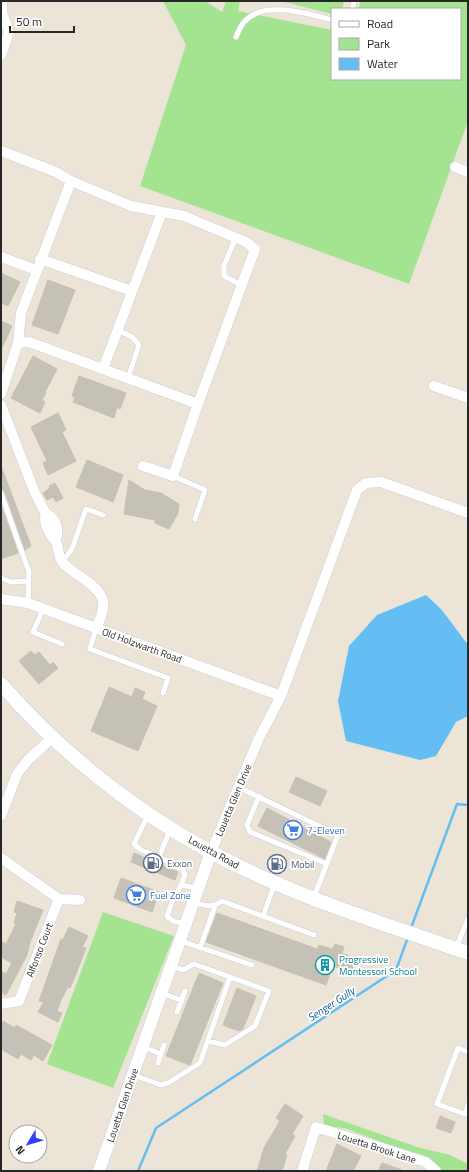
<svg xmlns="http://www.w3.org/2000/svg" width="469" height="1172" font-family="'Titillium Web',sans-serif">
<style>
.green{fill:#a4e490}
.water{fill:#64bef3}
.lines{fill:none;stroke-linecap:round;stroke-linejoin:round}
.stream{stroke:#64bef3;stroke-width:2.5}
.building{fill:#c6c1b7;stroke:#c6c1b1}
.service-casing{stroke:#cdcee1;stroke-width:6}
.minor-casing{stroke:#cdcee1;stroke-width:11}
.tertiary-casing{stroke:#cdcee1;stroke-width:13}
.secondary-casing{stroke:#cdcee1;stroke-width:15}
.service{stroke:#fff;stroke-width:5}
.minor{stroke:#fff;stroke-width:10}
.tertiary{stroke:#fff;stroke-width:12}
.secondary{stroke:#fff;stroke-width:14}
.labels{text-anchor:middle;stroke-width:3.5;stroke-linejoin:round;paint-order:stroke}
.street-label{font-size:10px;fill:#272727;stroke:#fff}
.shop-label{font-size:10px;fill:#366cbe;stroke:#fff;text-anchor:start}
.service-label{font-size:10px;fill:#4e5e75;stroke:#fff;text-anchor:start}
.culture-label{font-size:10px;fill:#0d838f;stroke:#fff;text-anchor:start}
.water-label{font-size:11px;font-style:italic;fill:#08589a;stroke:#fff}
</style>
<rect width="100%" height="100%" fill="#ebe4d7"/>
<path class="green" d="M163,1H205L222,12L226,1H240L238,11L332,30V79H460V9H358L361,1H468V121L409,284L140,186L186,45Z
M281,1H344L342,9H332V14Z
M103,912L174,936L113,1088L47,1064Z
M323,1114L417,1147L450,1155L468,1164V1171H442L422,1157L344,1128L324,1126Z"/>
<path class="water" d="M426,595L442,610L468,645V716L456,722L436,756L420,760L346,741L338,701L349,646L377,615Z"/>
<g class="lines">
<path class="stream" d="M411,928L457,804L468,805
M138,1171L156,1128L396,970L408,937"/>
</g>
<path class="building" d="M1,273L20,282L8,306L1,303Z
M48,280L75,290L58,334L32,325Z
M1,321L12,326L1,350Z
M33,356L57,369L45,392L46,393L42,400L45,402L40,413L11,398Z
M79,376L126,393L120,409L117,407L114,418L73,402L75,397L72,396Z
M58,413L66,430L62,432L76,461L48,475L43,463L47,461L31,427Z
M87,460L123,475L113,502L76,487Z
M1,466L31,546L25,550L5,492L1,489Z
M129,480L145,490L161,493L179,504L178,513L169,529L155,523V520L124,514Z
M55,483L63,498L56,502L53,497L47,500L43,493L50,488L49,486Z
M1,505L18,553L1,559Z
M31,651L35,655L39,652L50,665L53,662L58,668L39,684L19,661Z
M109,687L132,697L135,688L145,692L142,699L157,706L138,751L91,731Z
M296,777L327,791L320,806L289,792Z
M267,808L331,842L325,859L258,826Z
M134,853L178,872L175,880L131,862Z
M121,878L159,892L152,912L114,898Z
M17,901L43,910L30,942L27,955L6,995L1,992V971L6,974L12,963L1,957V941L6,944L16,924L14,923L17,913L14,912Z
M217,913L317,949L319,945L332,949L335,944L344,947L342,953L355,959L352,970L339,964V968L333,966L326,985L206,942Z
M69,927L88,936L82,947L86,948L76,974L70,988L68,987L62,998L57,1011L62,1013L58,1022L38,1012L44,1002L39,1001L61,939L63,940Z
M199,973L223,983L190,1065L166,1056Z
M237,988L256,996L243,1029L239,1031L223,1025Z
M3,1021L15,1028L16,1025L52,1045L43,1061L34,1055L31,1060L21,1054L18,1059L1,1049V1025Z
M285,1104L303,1116L292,1134L295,1136L285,1154L287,1155L282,1171H257L264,1148L280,1121L276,1118Z
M440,1116L455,1122L451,1133L436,1128Z
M337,1144L361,1156L353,1171H326Z
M382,1163L402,1170V1171H378Z"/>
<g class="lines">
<defs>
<path id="service" d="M353,9L354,1
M236,37C238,32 241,25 245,21C264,0 309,14 332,20
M236,237L224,266V276L241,285
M118,330L132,337L139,345L128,378
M173,476L205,490L195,519
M1,493L29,572L28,603
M62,562L72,549L86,509L103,515
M1,578L11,582L29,581
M43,610L33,632L62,644
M96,628L90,649L168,678L163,693
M238,787L338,835L314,897
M259,796L247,825L250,832L327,864
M148,815L134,844L141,850L159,857L170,830
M159,857L183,870L185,875L181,885
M194,903C206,906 212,908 222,901L314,935
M263,916L275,883
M185,924L173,921L167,916L172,902L181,885L197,888
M181,941L252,965
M200,948L215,906
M456,948L468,919
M171,966L183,970L194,964L269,991L255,1026L225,1045L208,1041
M162,993L182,1001
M177,1012L185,991
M143,1047L161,1054
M468,1052L458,1048L437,1104L465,1114L468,1105
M158,1063L164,1045
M133,1075L161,1085L168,1083L200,1063L230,977"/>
<path id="minor" d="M1,55L9,32L2,13V1
M1,151L56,172L71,181L21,313L18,343L1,394
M455,167L468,172
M1,257L36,270
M40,259L132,291
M18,343L29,342L198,404L255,249L246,242L184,216L131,206L71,181
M103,369L162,212
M434,386L468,398
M1,405L35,493L46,514C42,524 51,535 56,542C59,548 58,557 63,563C74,575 95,582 102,598C106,607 100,620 96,628
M143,466L173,476L198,404
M46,514C57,518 60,532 55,541
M1,599L28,603L281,696
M1,816L17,774L28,760L52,738
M211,852L259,738L281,696L357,490L366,483L381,482L468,513
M1,858L59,899L80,900
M1,1004L19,1001L59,899
M302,1171L316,1127L426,1162L436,1171"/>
<path id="tertiary" d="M99,1171L211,852"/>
<path id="secondary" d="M1,684C70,763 157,829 253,873C322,905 396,928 468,953"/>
</defs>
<use href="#service" class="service-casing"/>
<use href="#minor" class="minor-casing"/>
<use href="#tertiary" class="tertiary-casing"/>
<use href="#secondary" class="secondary-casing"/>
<use href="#service" class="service"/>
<use href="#minor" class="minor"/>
<use href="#tertiary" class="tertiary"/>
<use href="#secondary" class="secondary"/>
</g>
<defs>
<symbol id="supermarket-ring" viewBox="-11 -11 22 22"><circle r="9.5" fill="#fff" stroke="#3f7fe0" stroke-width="1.5"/><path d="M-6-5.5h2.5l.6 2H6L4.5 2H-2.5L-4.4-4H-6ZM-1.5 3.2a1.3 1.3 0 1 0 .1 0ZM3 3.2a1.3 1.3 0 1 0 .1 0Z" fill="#3f7fe0"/></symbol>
<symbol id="fuel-ring" viewBox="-11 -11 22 22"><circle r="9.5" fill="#fff" stroke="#5c6f8a" stroke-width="1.5"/><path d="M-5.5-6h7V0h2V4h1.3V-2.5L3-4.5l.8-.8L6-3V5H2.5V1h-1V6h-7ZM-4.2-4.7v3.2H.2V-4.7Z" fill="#5c6f8a"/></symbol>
<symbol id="building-ring" viewBox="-11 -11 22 22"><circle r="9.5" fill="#fff" stroke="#0f9aa8" stroke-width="1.5"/><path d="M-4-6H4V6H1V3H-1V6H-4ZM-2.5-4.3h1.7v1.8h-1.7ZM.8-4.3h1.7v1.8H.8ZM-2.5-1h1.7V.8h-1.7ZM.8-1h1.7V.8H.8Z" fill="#0f9aa8"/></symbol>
</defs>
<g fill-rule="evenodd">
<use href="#supermarket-ring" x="282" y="819" width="22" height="22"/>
<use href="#fuel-ring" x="142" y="852" width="22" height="22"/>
<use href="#fuel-ring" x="266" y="853" width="22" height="22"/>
<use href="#supermarket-ring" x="125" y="884" width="22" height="22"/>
<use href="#building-ring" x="314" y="954" width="22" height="22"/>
</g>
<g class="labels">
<g class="street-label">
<text transform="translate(142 645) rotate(20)" y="4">Old Holzwarth Road</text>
<text transform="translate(233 800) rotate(-67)" y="4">Louetta Glen Drive</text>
<text transform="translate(214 852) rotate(29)" y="4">Louetta Road</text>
<text transform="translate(39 950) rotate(-69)" y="4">Alfonso Court</text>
<text transform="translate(122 1105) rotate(-71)" y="4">Louetta Glen Drive</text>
<text transform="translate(377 1147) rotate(18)" y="4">Louetta Brook Lane</text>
</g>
<g class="shop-label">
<text x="307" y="834">7-Eleven</text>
<text x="150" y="899">Fuel Zone</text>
</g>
<g class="service-label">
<text x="167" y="867">Exxon</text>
<text x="291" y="868">Mobil</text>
</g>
<g class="culture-label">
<text x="339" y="963">Progressive<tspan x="339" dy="12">Montessori School</tspan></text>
</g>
<g class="water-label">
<text transform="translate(331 1004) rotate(-33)" y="4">Senger Gully</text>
</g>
</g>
<rect width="469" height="1172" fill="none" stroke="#272727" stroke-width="4"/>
<rect x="331" y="8" width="130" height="72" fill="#ffffff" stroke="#a9a9a9"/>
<rect x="339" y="21" width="20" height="6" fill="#ffffff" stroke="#a9a9a9"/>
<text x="367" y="28" font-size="12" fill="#272727">Road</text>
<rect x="339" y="38" width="20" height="12" fill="#a4e490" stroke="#a9a9a9"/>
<text x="367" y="48" font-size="12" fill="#272727">Park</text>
<rect x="339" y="58" width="20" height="12" fill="#64bef3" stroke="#a9a9a9"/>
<text x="367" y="68" font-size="12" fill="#272727">Water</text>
<g transform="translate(28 1144) rotate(232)"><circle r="19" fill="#ffffff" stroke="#a9a9a9"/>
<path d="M0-3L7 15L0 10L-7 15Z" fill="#3040ff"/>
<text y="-6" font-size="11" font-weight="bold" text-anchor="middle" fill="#272727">N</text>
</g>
<path d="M10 26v6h64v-6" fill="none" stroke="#272727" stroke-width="2"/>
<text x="16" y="26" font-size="12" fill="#272727" stroke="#ffffff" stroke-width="3" paint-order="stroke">50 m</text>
</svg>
